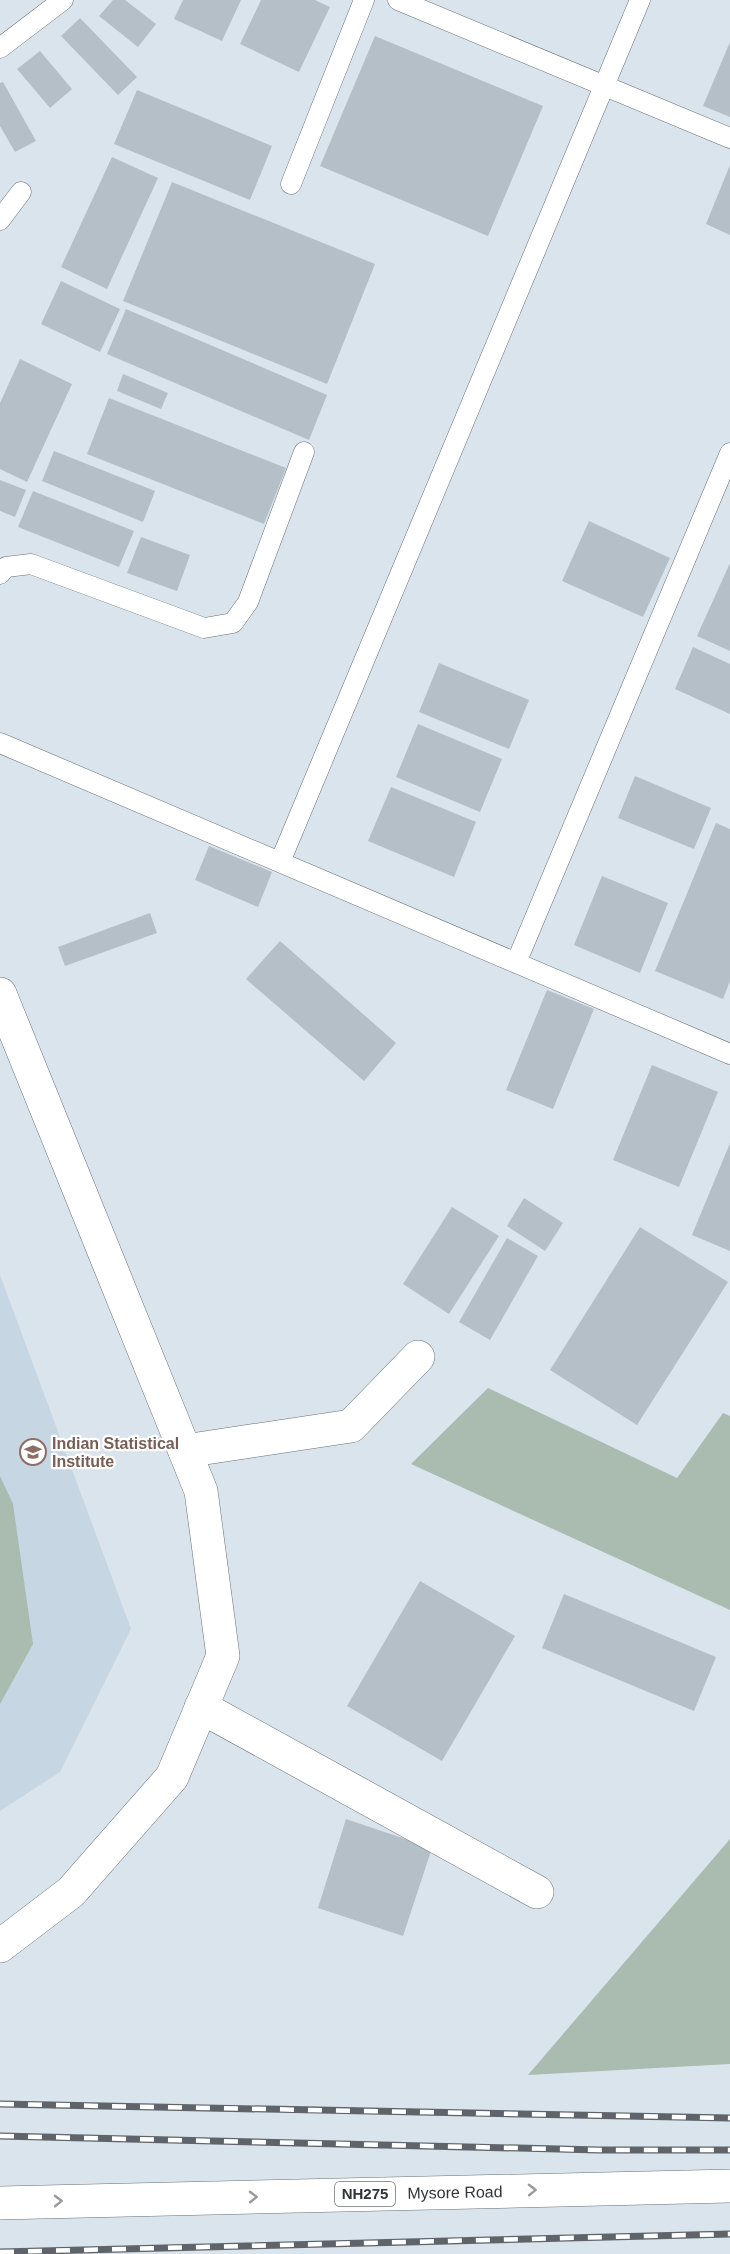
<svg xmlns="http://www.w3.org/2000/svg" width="730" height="2254" font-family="Helvetica,sans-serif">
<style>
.built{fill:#c6d6e3}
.green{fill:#a9bcaf}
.building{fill:#b5bfc7}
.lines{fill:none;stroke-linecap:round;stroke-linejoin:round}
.lane-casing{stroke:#687178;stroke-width:21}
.street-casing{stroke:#687178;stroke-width:34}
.secondary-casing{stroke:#687178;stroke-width:34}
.highway-casing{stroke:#687178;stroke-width:34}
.lane{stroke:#fff;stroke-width:20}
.street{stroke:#fff;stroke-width:33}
.secondary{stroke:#fff;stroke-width:33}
.highway{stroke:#fff;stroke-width:33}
.rail-casing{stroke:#5f646a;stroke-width:7}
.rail{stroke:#fff;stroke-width:4.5;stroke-dasharray:14;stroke-linecap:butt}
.oneway{stroke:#989a9c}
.labels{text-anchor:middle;stroke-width:4.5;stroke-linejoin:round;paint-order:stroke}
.shield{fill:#fff;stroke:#6e7174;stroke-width:1.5}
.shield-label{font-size:15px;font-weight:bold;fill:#303438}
.education-label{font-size:16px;font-weight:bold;fill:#785e54;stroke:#fff;text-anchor:start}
.street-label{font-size:16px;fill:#303438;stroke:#fff}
</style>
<rect width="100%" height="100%" fill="#d9e4ec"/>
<path class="built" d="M0,1275L131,1629L60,1772L0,1811Z"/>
<path class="green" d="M488,1388L677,1478L723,1413L730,1416V1610L411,1464Z
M0,1476L13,1504L33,1644L0,1704Z
M730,1839V2064L528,2075Z"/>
<path class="building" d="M113,0H125L156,24L138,47L99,16Z
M183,0H241L222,41L174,19Z
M261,0H315L330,7L299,72L240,44Z
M80,18L137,77L118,95L61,36Z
M375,36L543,106L488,236L320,166Z
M730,42V117L703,106Z
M40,51L72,89L50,108L17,69Z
M3,82L36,141L15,152L0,126V83Z
M137,90L272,146L250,200L114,144Z
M112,157L158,178L107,289L61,267Z
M730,165V235L706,224Z
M172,182L375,264L327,384L123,301Z
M61,281L120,309L100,352L41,324Z
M126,309L327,395L309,440L107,354Z
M20,359L72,384L27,482L0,469V403Z
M123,374L168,393L161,409L117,391Z
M109,398L286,468L264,524L87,454Z
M54,451L155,491L143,522L42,481Z
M0,480L26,490L15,517L0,511Z
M33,491L134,531L119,567L18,527Z
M589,521L670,558L643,617L562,581Z
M141,537L190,555L177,591L127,573Z
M730,563V651L697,636Z
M693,647L730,664V714L675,689Z
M439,663L529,700L509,749L419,712Z
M418,724L502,759L480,812L396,777Z
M635,776L711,808L694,849L618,818Z
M391,787L476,822L454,877L368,841Z
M716,823L730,829V981L723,999L655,971Z
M209,846L272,872L258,907L195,880Z
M602,876L668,903L640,973L574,945Z
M150,913L157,933L65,966L58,947Z
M280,941L396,1043L364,1081L246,979Z
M547,990L594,1009L553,1109L506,1090Z
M652,1065L718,1092L679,1187L613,1160Z
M730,1143V1251L692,1235Z
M524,1198L563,1223L545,1251L507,1226Z
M452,1207L499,1236L449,1314L403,1284Z
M640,1227L728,1282L637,1425L550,1370Z
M507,1238L538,1256L490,1340L459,1322Z
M420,1581L515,1636L442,1761L347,1706Z
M564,1594L716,1657L694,1711L542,1648Z
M346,1819L432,1848L403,1936L318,1908Z"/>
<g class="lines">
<defs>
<path id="lane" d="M398,0L730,138
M0,48L63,0
M291,184L364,0
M0,220L21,192
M0,574L6,567L31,564L204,628L233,623L248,602L304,452
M0,743L730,1054
M280,862L640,0
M516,963L730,453"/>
<path id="street" d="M185,1451L351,1426L418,1357
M201,1707L537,1892"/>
<path id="secondary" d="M0,994L201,1491L223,1656L172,1777L71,1892L0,1946"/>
<path id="highway" d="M0,2203L730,2186"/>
</defs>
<use href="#lane" class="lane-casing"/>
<use href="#street" class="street-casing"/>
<use href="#secondary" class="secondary-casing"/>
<use href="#highway" class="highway-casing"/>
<use href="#lane" class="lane"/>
<use href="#street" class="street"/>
<use href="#secondary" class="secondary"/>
<use href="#highway" class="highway"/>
<defs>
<path id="rail" d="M0,2104L730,2118
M0,2136L599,2150H730
M0,2252L730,2234"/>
</defs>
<use href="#rail" class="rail-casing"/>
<use href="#rail" class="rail"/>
</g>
<defs><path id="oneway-chevron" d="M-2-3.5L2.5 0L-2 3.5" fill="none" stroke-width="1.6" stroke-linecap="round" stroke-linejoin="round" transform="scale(1.5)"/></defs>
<g class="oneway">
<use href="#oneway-chevron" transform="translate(532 2190) rotate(-1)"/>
<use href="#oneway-chevron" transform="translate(253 2197) rotate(-1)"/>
<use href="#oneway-chevron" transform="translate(58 2201) rotate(-1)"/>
</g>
<defs>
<symbol id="university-ring" viewBox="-11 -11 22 22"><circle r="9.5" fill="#fff" stroke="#8d6e63" stroke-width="1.5"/><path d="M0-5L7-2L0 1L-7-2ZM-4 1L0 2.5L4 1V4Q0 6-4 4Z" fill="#8d6e63"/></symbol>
</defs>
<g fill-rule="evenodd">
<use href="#university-ring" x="18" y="1437" width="30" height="30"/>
</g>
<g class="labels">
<rect class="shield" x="335" y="2182" width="60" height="24" rx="4.5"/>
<g class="shield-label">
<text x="365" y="2199">NH275</text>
</g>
<g class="education-label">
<text x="52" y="1449">Indian Statistical<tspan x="52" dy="18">Institute</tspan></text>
</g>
<g class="street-label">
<text transform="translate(455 2192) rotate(-1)" y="6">Mysore Road</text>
</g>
</g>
</svg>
